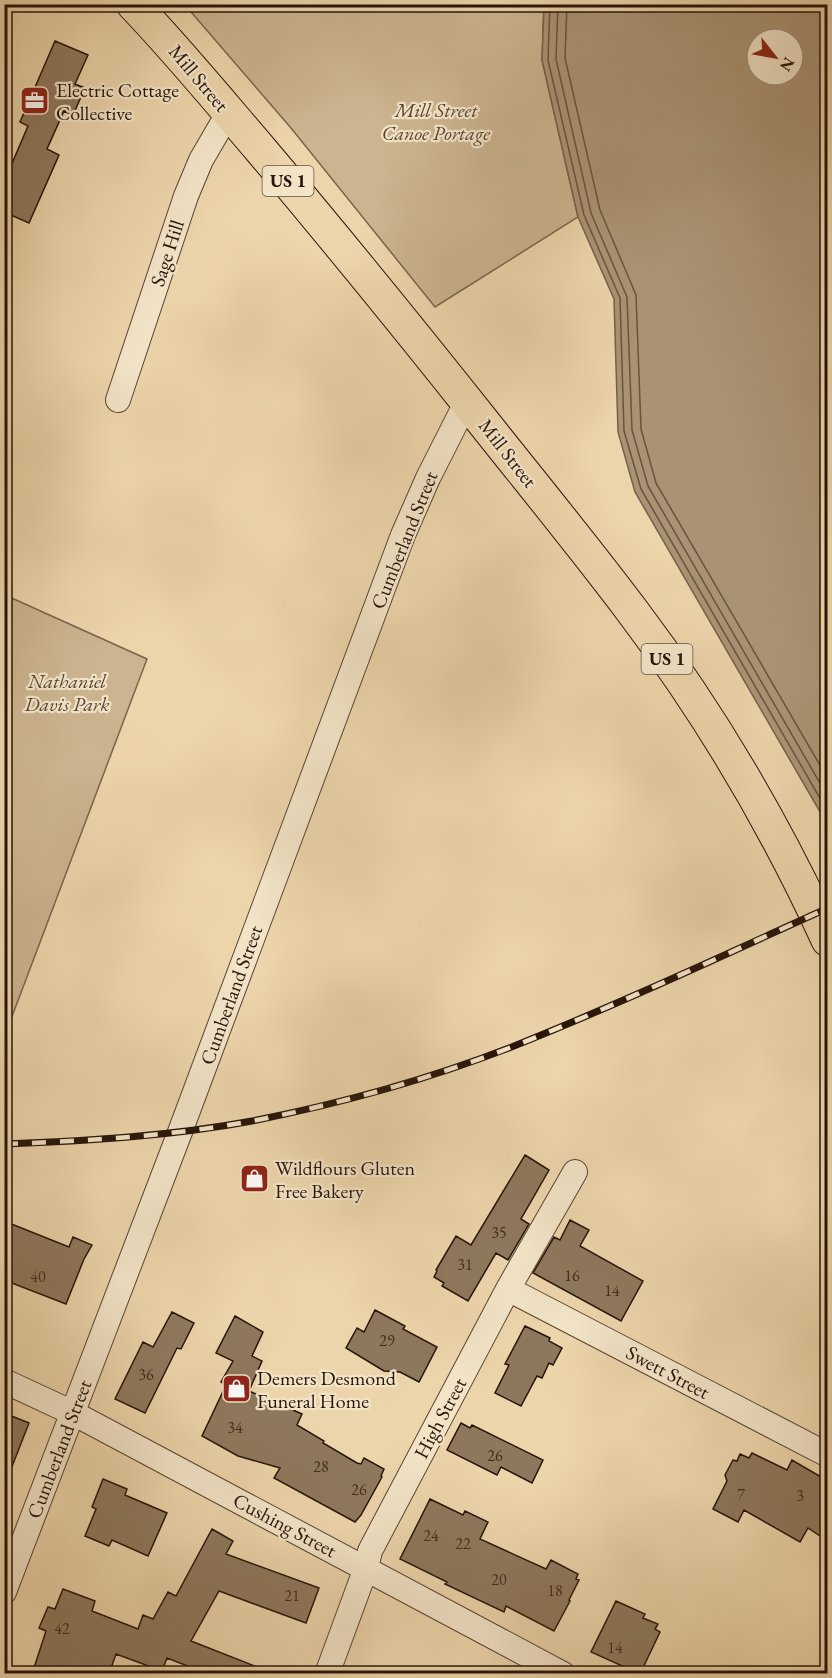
<svg xmlns="http://www.w3.org/2000/svg" width="832" height="1678" font-family="'EB Garamond',serif">
<style>
.green{fill:#cbb48f;stroke:#79644c;stroke-width:1.5}
.water{fill:#aa9374;stroke:#766049;stroke-width:1.5;fill-rule:evenodd}
.lines{fill:none;stroke-linecap:round;stroke-linejoin:round}
.shore{stroke:#68543e;stroke-width:1.5}
.building{fill:#8e785d;stroke:#271409;stroke-width:1.5}
.minor-casing{stroke:#584432;stroke-width:26}
.trunk-casing{stroke:#271409;stroke-width:35}
.minor{stroke:#f3e4c8;stroke-width:24}
.trunk{stroke:#edd5ab;stroke-width:33}
.rail-casing{stroke:#271409;stroke-width:7}
.rail{stroke:#f3e4c8;stroke-width:4.5;stroke-dasharray:14;stroke-linecap:butt}
.labels{text-anchor:middle;stroke-width:4.5;stroke-linejoin:round;paint-order:stroke}
.number-label{font-size:16px;fill:#412d1e}
.shield{fill:#f3e4c8;stroke:#645242;stroke-width:1.5}
.shield-label{font-size:18px;font-weight:bold;fill:#271409}
.street-label{font-size:20px;fill:#271409;stroke:#f3e4c8}
.poi-label{font-size:20px;fill:#271409;stroke:#f3e4c8;text-anchor:start}
.park-label{font-size:20px;font-style:italic;fill:#584431;stroke:#f3e4c8}
</style>
<rect width="100%" height="100%" fill="#edd5ab"/>
<filter id="stains"><feTurbulence type="fractalNoise" baseFrequency=".00333" numOctaves="4"/><feColorMatrix values="0 0 0 0 .2 0 0 0 0 .09 0 0 0 0 .02 0 0 0 .5 -.17"/></filter>
<radialGradient id="worn" r=".72"><stop offset=".6" stop-color="#630" stop-opacity="0"/><stop offset="1" stop-color="#630" stop-opacity=".3"/></radialGradient>
<path class="green" d="M185,5H544L542,60L578,217L435,307L291,128Z
M5,595L147,659L5,1035Z"/>
<path class="water" d="M544,5H827V824L635,492L618,432L614,299L578,217L542,60ZM757,39H793V75H757Z"/>
<g class="lines">
<path class="shore" d="M550,4L548,60L584,215L620,298L624,431L641,489L828,812
M558,4L556,59L591,213L627,297L632,430L648,486L828,797
M567,4L565,58L600,210L636,295L641,429L656,483L828,779"/>
</g>
<path class="building" d="M55,41L88,55L75,84L85,88L73,115L64,111L47,149L59,155L29,223L4,212V182L28,126L20,122Z
M525,1155L549,1170L521,1219L529,1224L508,1260L496,1253L468,1301L442,1286L444,1283L434,1277L437,1271L436,1270L456,1236L471,1245Z
M570,1220L589,1230L580,1246L643,1281L621,1321L533,1273L554,1237L560,1240Z
M4,1221L69,1247L73,1237L92,1245L84,1259L66,1304L4,1280Z
M375,1310L405,1326L403,1329L437,1347L419,1382L400,1372L384,1371L346,1348L357,1328L364,1332Z
M172,1312L194,1323L181,1349L177,1348L145,1413L115,1399L143,1342L153,1347Z
M235,1316L263,1332L252,1356L262,1361L249,1391L302,1414L297,1425L324,1441L323,1443L357,1463L361,1464L364,1458L384,1469L381,1476L382,1477L361,1515L355,1522L274,1478L280,1468L238,1456L202,1436L226,1385L221,1382L233,1361L216,1353Z
M525,1326L550,1338L549,1341L562,1348L553,1365L549,1363L542,1378L537,1376L521,1406L495,1393L509,1365L505,1364Z
M4,1413L29,1423L6,1482L4,1481Z
M461,1423L470,1428L472,1425L543,1460L532,1483L501,1467L497,1475L447,1450Z
M752,1453L787,1470L792,1460L828,1481V1523L820,1536L808,1528L800,1542L744,1510L738,1522L713,1509L727,1481L725,1475L733,1460L737,1461L740,1454L749,1458Z
M103,1479L127,1489L125,1495L167,1513L148,1556L112,1540L109,1546L85,1536L96,1509L92,1507Z
M430,1499L463,1515L465,1511L488,1522L480,1539L546,1569L551,1560L578,1574L576,1579L579,1580L569,1600L570,1601L554,1631L506,1606L504,1612L445,1584L447,1582L400,1559Z
M212,1529L233,1541L226,1554L319,1588L306,1623L219,1591L191,1641L270,1672V1674H208L167,1658L162,1671L116,1654L109,1674H32L46,1631L39,1628L48,1607L55,1609L63,1589L95,1601L92,1611L138,1629L143,1615L153,1619L168,1592L176,1596Z
M616,1601L645,1614L643,1618L658,1624L655,1629L660,1632L640,1674L591,1652Z"/>
<g class="lines">
<defs>
<path id="minor" d="M118,400L186,196L201,160L229,112
M508,1289L828,1455
M4,1381L73,1413L563,1674
M4,1592L180,1132L403,535L428,478L467,401
M327,1674L366,1568L370,1551L508,1289L575,1172"/>
<path id="trunk" d="M133,4C178,51 219,101 261,150C337,240 411,331 484,423C534,486 585,548 633,612C710,714 775,824 828,940"/>
</defs>
<use href="#minor" class="minor-casing"/>
<use href="#trunk" class="trunk-casing"/>
<use href="#minor" class="minor"/>
<use href="#trunk" class="trunk"/>
<defs>
<path id="rail" d="M4,1144C87,1141 171,1136 252,1121C339,1104 426,1080 509,1048C617,1005 722,956 828,908"/>
</defs>
<use href="#rail" class="rail-casing"/>
<use href="#rail" class="rail"/>
</g>
<defs>
<symbol id="office-square" viewBox="-11 -11 22 22"><rect x="-9" y="-9" width="18" height="18" rx="4" fill="#8f2418" stroke="#f3e4c8"/><path d="M-6-3h4V-5.5h4V-3h4V5H-6ZM-1-4.5V-3h2v-1.5ZM-6 0V1H6V0Z" fill="#fff"/></symbol>
<symbol id="shop-square" viewBox="-11 -11 22 22"><rect x="-9" y="-9" width="18" height="18" rx="4" fill="#8f2418" stroke="#f3e4c8"/><path d="M-5-2.5h2.3a2.7 3.5 0 0 1 5.4 0H5L5.5 6h-11ZM-1.5-2.5h3a1.5 2.3 0 0 0-3 0Z" fill="#fff"/></symbol>
</defs>
<g fill-rule="evenodd">
<use href="#office-square" x="18" y="84" width="33" height="33"/>
<use href="#shop-square" x="238" y="1162" width="33" height="33"/>
<use href="#shop-square" x="220" y="1372" width="33" height="33"/>
</g>
<g class="labels">
<g class="number-label">
<text x="499" y="1238">35</text>
<text x="465" y="1270">31</text>
<text x="572" y="1281">16</text>
<text x="38" y="1282">40</text>
<text x="612" y="1296">14</text>
<text x="387" y="1346">29</text>
<text x="146" y="1380">36</text>
<text x="235" y="1433">34</text>
<text x="495" y="1461">26</text>
<text x="321" y="1472">28</text>
<text x="359" y="1495">26</text>
<text x="741" y="1500">7</text>
<text x="800" y="1501">3</text>
<text x="431" y="1541">24</text>
<text x="463" y="1549">22</text>
<text x="499" y="1585">20</text>
<text x="555" y="1596">18</text>
<text x="292" y="1601">21</text>
<text x="62" y="1634">42</text>
<text x="615" y="1653">14</text>
</g>
<g class="shield">
<rect x="262.5" y="166" width="51" height="30" rx="4.5"/>
<rect x="641.5" y="644" width="51" height="30" rx="4.5"/>
</g>
<g class="shield-label">
<text x="288" y="187">US 1</text>
<text x="667" y="665">US 1</text>
</g>
<g class="street-label">
<text transform="translate(199 78) rotate(50)" y="7">Mill Street</text>
<text transform="translate(167 253) rotate(-72)" y="7">Sage Hill</text>
<text transform="translate(508 453) rotate(52)" y="7">Mill Street</text>
<text transform="translate(404 540) rotate(-68)" y="7">Cumberland Street</text>
<text transform="translate(231 995) rotate(-70)" y="7">Cumberland Street</text>
<text transform="translate(668 1372) rotate(28)" y="7">Swett Street</text>
<text transform="translate(440 1418) rotate(-62)" y="7">High Street</text>
<text transform="translate(59 1449) rotate(-69)" y="7">Cumberland Street</text>
<text transform="translate(285 1525) rotate(28)" y="7">Cushing Street</text>
</g>
<g class="poi-label">
<text x="56" y="97">Electric Cottage<tspan x="56" dy="23">Collective</tspan></text>
<text x="275" y="1175">Wildflours Gluten<tspan x="275" dy="23">Free Bakery</tspan></text>
<text x="257" y="1385">Demers Desmond<tspan x="257" dy="23">Funeral Home</tspan></text>
</g>
<g class="park-label">
<text x="436" y="117">Mill Street<tspan x="436" dy="23">Canoe Portage</tspan></text>
<text x="67" y="688">Nathaniel<tspan x="67" dy="23">Davis Park</tspan></text>
</g>
</g>
<rect width="832" height="1678" fill="none" stroke="#edd5ab" stroke-width="24"/>
<rect x="6" y="6" width="820" height="1666" fill="none" stroke="#271409" stroke-width="3"/>
<rect x="12" y="12" width="808" height="1654" fill="none" stroke="#271409" stroke-width="1.5"/>
<g transform="translate(775 57) rotate(121)"><circle r="28" fill="#f3e4c8" stroke="#a1917c" stroke-width="1.5"/>
<path d="M0-4.5L10 22L0 15L-10 22Z" fill="#8f2418"/>
<text y="-9" font-size="16" font-weight="bold" text-anchor="middle" fill="#271409">N</text>
</g>
<rect width="100%" height="100%" filter="url(#stains)"/>
<rect width="100%" height="100%" fill="url(#worn)"/>
</svg>
